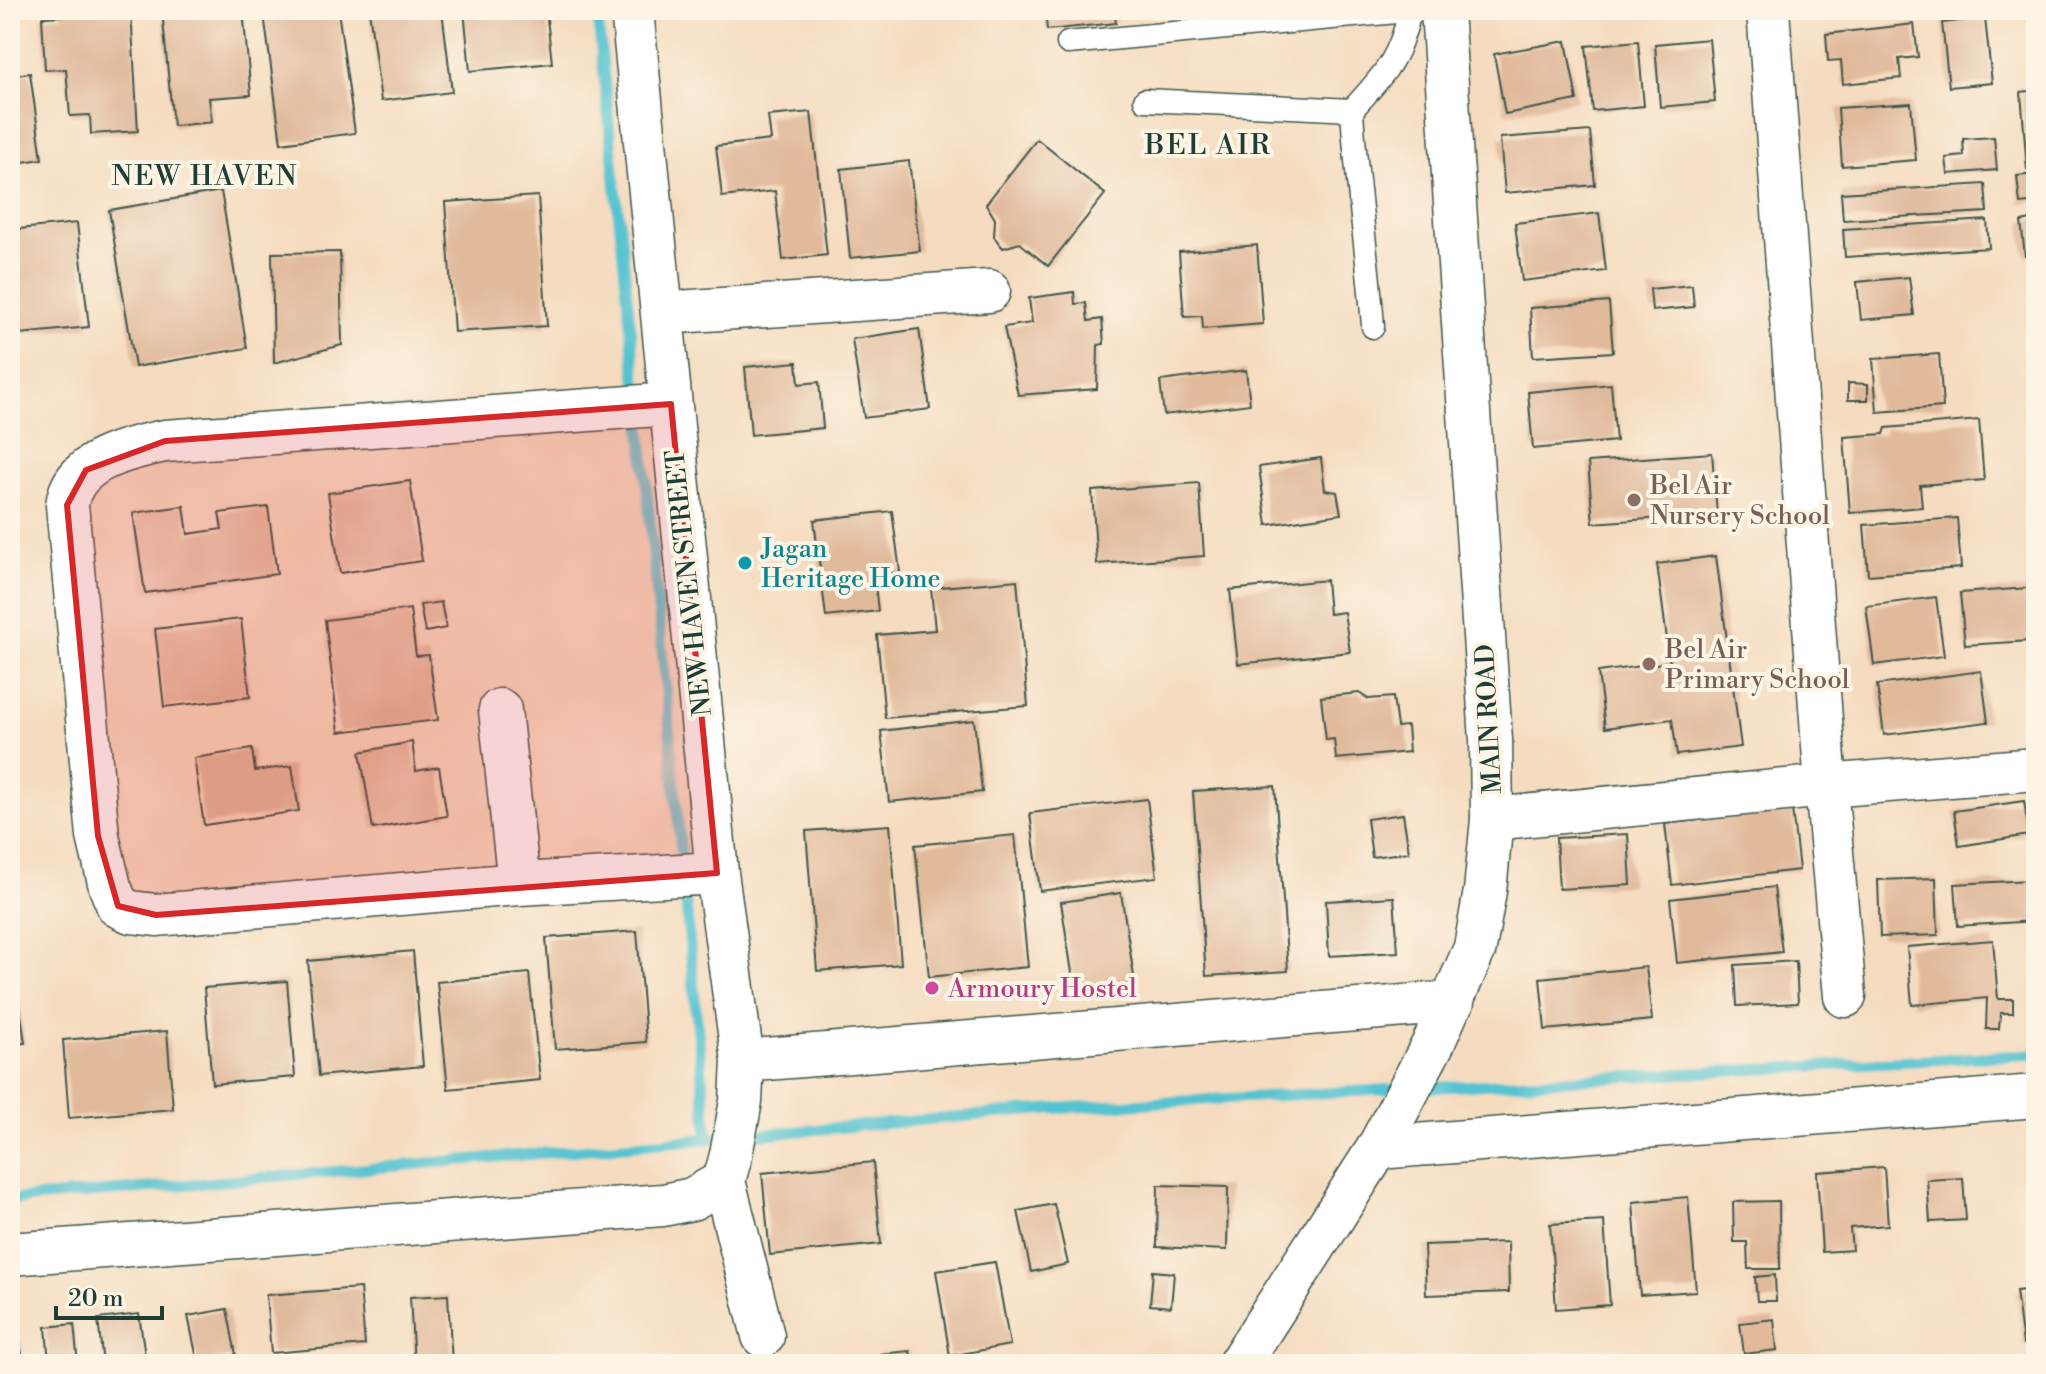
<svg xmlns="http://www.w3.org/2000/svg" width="2046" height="1374" font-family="'Libre Bodoni',serif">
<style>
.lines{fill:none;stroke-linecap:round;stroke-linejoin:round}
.stream{stroke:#57c3d0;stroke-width:11}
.building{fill:#e1ba9c}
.service-casing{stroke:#3f5549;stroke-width:25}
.minor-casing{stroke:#3f5549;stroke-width:45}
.service{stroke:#fff;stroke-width:22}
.minor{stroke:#fff;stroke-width:42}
.marked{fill:#d62828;fill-opacity:0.2;stroke:#d62828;stroke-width:6;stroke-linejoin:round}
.education-dot{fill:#8d6e63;stroke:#fcf5e5;stroke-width:3}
.culture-dot{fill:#0f9aa8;stroke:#fcf5e5;stroke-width:3}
.hotel-dot{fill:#d1479c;stroke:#fcf5e5;stroke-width:3}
.labels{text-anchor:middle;stroke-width:8;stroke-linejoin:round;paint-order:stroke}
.education-label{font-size:26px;fill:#785e54;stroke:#fcf5e5;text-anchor:start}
.culture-label{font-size:26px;fill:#0d838f;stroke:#fcf5e5;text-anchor:start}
.street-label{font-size:26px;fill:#1f3d34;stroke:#fcf5e5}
.hotel-label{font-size:26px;fill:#b23c85;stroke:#fcf5e5;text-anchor:start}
.neighbourhood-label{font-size:28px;letter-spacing:2px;fill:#1f3d34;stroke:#fcf5e5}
</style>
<rect width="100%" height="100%" fill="#fcf5e5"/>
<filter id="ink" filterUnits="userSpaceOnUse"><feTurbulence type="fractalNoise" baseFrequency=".0125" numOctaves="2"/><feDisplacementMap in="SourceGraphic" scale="16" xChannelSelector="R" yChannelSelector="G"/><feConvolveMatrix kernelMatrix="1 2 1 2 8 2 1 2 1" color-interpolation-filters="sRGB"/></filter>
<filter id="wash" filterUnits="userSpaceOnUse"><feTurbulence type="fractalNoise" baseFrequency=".006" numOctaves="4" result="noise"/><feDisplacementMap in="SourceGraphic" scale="32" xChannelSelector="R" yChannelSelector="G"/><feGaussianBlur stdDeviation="1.8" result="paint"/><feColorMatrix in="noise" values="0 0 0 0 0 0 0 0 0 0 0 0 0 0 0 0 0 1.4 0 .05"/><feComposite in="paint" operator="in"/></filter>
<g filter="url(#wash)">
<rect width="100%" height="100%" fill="#f5dcc0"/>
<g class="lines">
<path class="stream" d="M597,10L638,398
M640,415L708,1139
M1422,1088L2036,1054
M743,1136L1061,1108L1396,1089
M10,1200L726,1137"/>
</g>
<g id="blocks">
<path class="building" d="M62,10H131L138,131L91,134L90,115L70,116L66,69L45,70L42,17L63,16Z
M162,10H243L251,95L209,98L212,122L173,126Z
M291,10H338L355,133L281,143L264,14Z
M369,10H442L452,92L381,101Z
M464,10H546L552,63L470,71Z
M1045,10H1114L1116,23L1047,30Z
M1985,18L1992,83L1949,87L1942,23Z
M1914,24L1918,57L1899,59L1901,78L1843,84L1841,60L1828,61L1826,34Z
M1709,39L1715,102L1660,107L1655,44Z
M1566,41L1577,100L1505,114L1494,54Z
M1638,41L1644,106L1593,111L1586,46Z
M30,73L42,159L10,164V76Z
M2036,90V169H2027L2021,92Z
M1911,103L1916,160L1842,166L1838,108Z
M811,112L827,255L783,260L775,191L722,197L716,146L771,140L768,116Z
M1590,131L1595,185L1505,193L1500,138Z
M1994,137L1997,170L1948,174L1946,158L1964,156L1963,139Z
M1037,139L1105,194L1048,266L1020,243L1003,248L994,237L995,219L986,204Z
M909,161L920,251L850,258L841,169Z
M2036,174V202L2020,204L2017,176Z
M1985,184L1987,212L1843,220L1841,193Z
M221,191L247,348L135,367L109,210Z
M538,196L547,326L454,332L445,202Z
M1599,213L1606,271L1522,281L1515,223Z
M2036,219V255L2025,256L2021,222Z
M1987,220L1989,248L1845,257L1843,229Z
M77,223L89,327L10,335V230Z
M1257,245L1263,324L1203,329L1202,316L1184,317L1179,252Z
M340,252L342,345L274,363L272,253Z
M1909,277L1914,315L1861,320L1857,282Z
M1692,285L1694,307L1652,311L1650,289Z
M1074,292L1075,304L1086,303L1088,321L1102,319L1104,344L1098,345L1097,389L1018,395L1004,327L1032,323L1029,298Z
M1609,302L1613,352L1533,357L1530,308Z
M919,329L930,409L864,418L852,339Z
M1939,354L1943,407L1877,412L1873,359Z
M797,362L799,384L819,382L823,428L751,435L745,367Z
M1246,370L1250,404L1164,415L1160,381Z
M1848,383L1868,384V400H1848Z
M1611,384L1616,441L1533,449L1528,392Z
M1979,420L1984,480L1920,485L1922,507L1850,513L1844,437L1884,434L1886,428Z
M1712,453L1717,514L1593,523L1588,462Z
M1321,458L1325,490L1337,492L1341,514L1267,525L1259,467Z
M410,481L422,561L340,573L328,493Z
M1199,483L1204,556L1097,564L1092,491Z
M184,506L188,534L222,529L219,513L268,507L277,574L145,593L133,513Z
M892,511L900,572L874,575L878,611L826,617L814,520Z
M1957,518L1961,568L1868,575L1864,525Z
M1716,556L1741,747L1677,755L1672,719L1605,728L1598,672L1670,662L1657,564Z
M1017,580L1028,706L885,718L877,635L935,630L931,588Z
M1326,580L1329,614L1344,612L1350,652L1238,664L1230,590Z
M2029,588L2031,603H2036V624L2029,625L2030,641L1965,645L1960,593Z
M1936,597L1944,656L1874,665L1866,606Z
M441,602L446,628L425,632L420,605Z
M410,609L416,656L429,655L438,720L339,732L325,620Z
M241,619L250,697L164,707L155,629Z
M1981,671L1988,722L1884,735L1877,685Z
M1359,693L1368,699L1393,697L1397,727L1407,726L1409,752L1336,759L1334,739L1326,740L1321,697Z
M974,720L982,792L889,802L881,731Z
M10,742L16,771L10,772Z
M412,742L416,771L439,767L447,816L373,829L360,752Z
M252,749L255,771L292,766L299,811L204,825L194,758Z
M1275,786L1288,971L1206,976L1193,791Z
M1147,799L1157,877L1040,891L1030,813Z
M2024,801L2029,835L1959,846L1954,811Z
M1792,809L1799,870L1672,885L1665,824Z
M1403,814L1409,852L1372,857L1367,819Z
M890,825L901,964L817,971L806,831Z
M1628,834L1631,885L1559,889L1556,838Z
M1015,835L1028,967L929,977L915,845Z
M1936,878L1938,935L1880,937L1878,880Z
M2031,880L2034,921L1958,926L1955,884Z
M1774,887L1782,952L1677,963L1670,899Z
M1121,893L1135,983L1075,992L1061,902Z
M1394,897L1398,952L1329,956L1326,901Z
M637,931L646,1042L555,1049L546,938Z
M1993,940L1998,999H2013V1013H2000L1999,1029H1986L1987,998L1912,1005L1907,947Z
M413,951L423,1066L319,1076L308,961Z
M1796,961L1798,1003L1737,1006L1735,965Z
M1646,967L1652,1020L1545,1030L1540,978Z
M529,973L540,1080L448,1089L437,982Z
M287,981L295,1077L212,1084L204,988Z
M17,986L25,1043L10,1045V987Z
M167,1031L173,1109L69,1118L63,1040Z
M873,1162L881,1244L770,1255L762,1173Z
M1884,1167L1888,1225L1850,1228L1852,1250L1822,1252L1817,1172Z
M1963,1178L1966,1220L1930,1222L1927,1180Z
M1158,1185L1228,1187L1227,1250L1157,1247Z
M1688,1197L1696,1291L1640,1295L1633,1202Z
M1779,1201L1780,1269H1748L1747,1242H1734L1733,1202Z
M1054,1204L1068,1264L1031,1272L1018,1211Z
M1604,1221L1610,1305L1556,1309L1550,1224Z
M1508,1242L1509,1292L1426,1295L1424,1245Z
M995,1262L1010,1345L950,1356L936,1271Z
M1153,1271L1174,1273L1171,1307L1150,1305Z
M1775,1275L1776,1301H1757L1755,1277Z
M360,1288L365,1345L271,1353L266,1295Z
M2036,1289V1342L2023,1344L2016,1291Z
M448,1295L452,1364H414L410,1297Z
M227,1309L236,1355L198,1363L188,1316Z
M139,1314L146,1363L103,1364L98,1319Z
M10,1317H17L23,1364H10Z
M1774,1319L1777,1350L1744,1354L1740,1323Z
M74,1324L78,1364H49L46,1327Z
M910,1351L912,1364H881L880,1354Z"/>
</g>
</g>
<g filter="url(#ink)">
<use href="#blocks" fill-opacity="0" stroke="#3f5549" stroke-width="2"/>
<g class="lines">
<defs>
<path id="service" d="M1068,43L1418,10
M1145,100L1352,110
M1373,327C1368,254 1356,183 1352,110C1385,73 1399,60 1410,11"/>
<path id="minor" d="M1768,10L1826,786L1845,996
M662,313L989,291
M671,404L165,441C127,449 72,460 67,505L98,836L110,887L118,906L131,912L156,915L519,884L717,873
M500,710L519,884
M1492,819L1826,786L2036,769
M743,1061L1453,1002
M1378,1148L2036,1096
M724,1181L763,1336
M10,1254L663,1205L692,1199L724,1181L731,1155L741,1101L743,1061L717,873L632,10
M1239,1364L1378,1148L1433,1044L1475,948L1485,891L1492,819L1491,740L1442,10"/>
</defs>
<use href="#service" class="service-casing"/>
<use href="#minor" class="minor-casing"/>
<use href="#service" class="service"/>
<use href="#minor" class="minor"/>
</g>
</g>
<path class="marked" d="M671,404L717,873L156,915L118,906L98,836L67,505L86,470L165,441Z"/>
<g class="education-dot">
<circle cx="1634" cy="500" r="8"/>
<circle cx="1649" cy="664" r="8"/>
</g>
<circle class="culture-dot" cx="745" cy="563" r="8"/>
<circle class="hotel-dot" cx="932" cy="988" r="8"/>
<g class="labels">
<g class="education-label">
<text x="1650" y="494">Bel Air<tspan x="1650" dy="30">Nursery School</tspan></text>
<text x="1665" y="658">Bel Air<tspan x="1665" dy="30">Primary School</tspan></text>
</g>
<g class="culture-label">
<text x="761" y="557">Jagan<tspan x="761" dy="30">Heritage Home</tspan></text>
</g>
<g class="street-label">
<text transform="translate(688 583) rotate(-96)" y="9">NEW HAVEN STREET</text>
<text transform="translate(1488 719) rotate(-93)" y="9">MAIN ROAD</text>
</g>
<g class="hotel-label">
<text x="948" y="997">Armoury Hostel</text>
</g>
<g class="neighbourhood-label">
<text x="1208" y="154">BEL AIR</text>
<text x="205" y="185">NEW HAVEN</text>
</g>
</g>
<rect width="2046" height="1374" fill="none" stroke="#fcf5e5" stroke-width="40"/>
<path d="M56 1306v12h106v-12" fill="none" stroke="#1f3d34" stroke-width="4"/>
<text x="68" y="1306" font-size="24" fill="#1f3d34" stroke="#fcf5e5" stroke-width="6" paint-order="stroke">20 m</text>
</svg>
